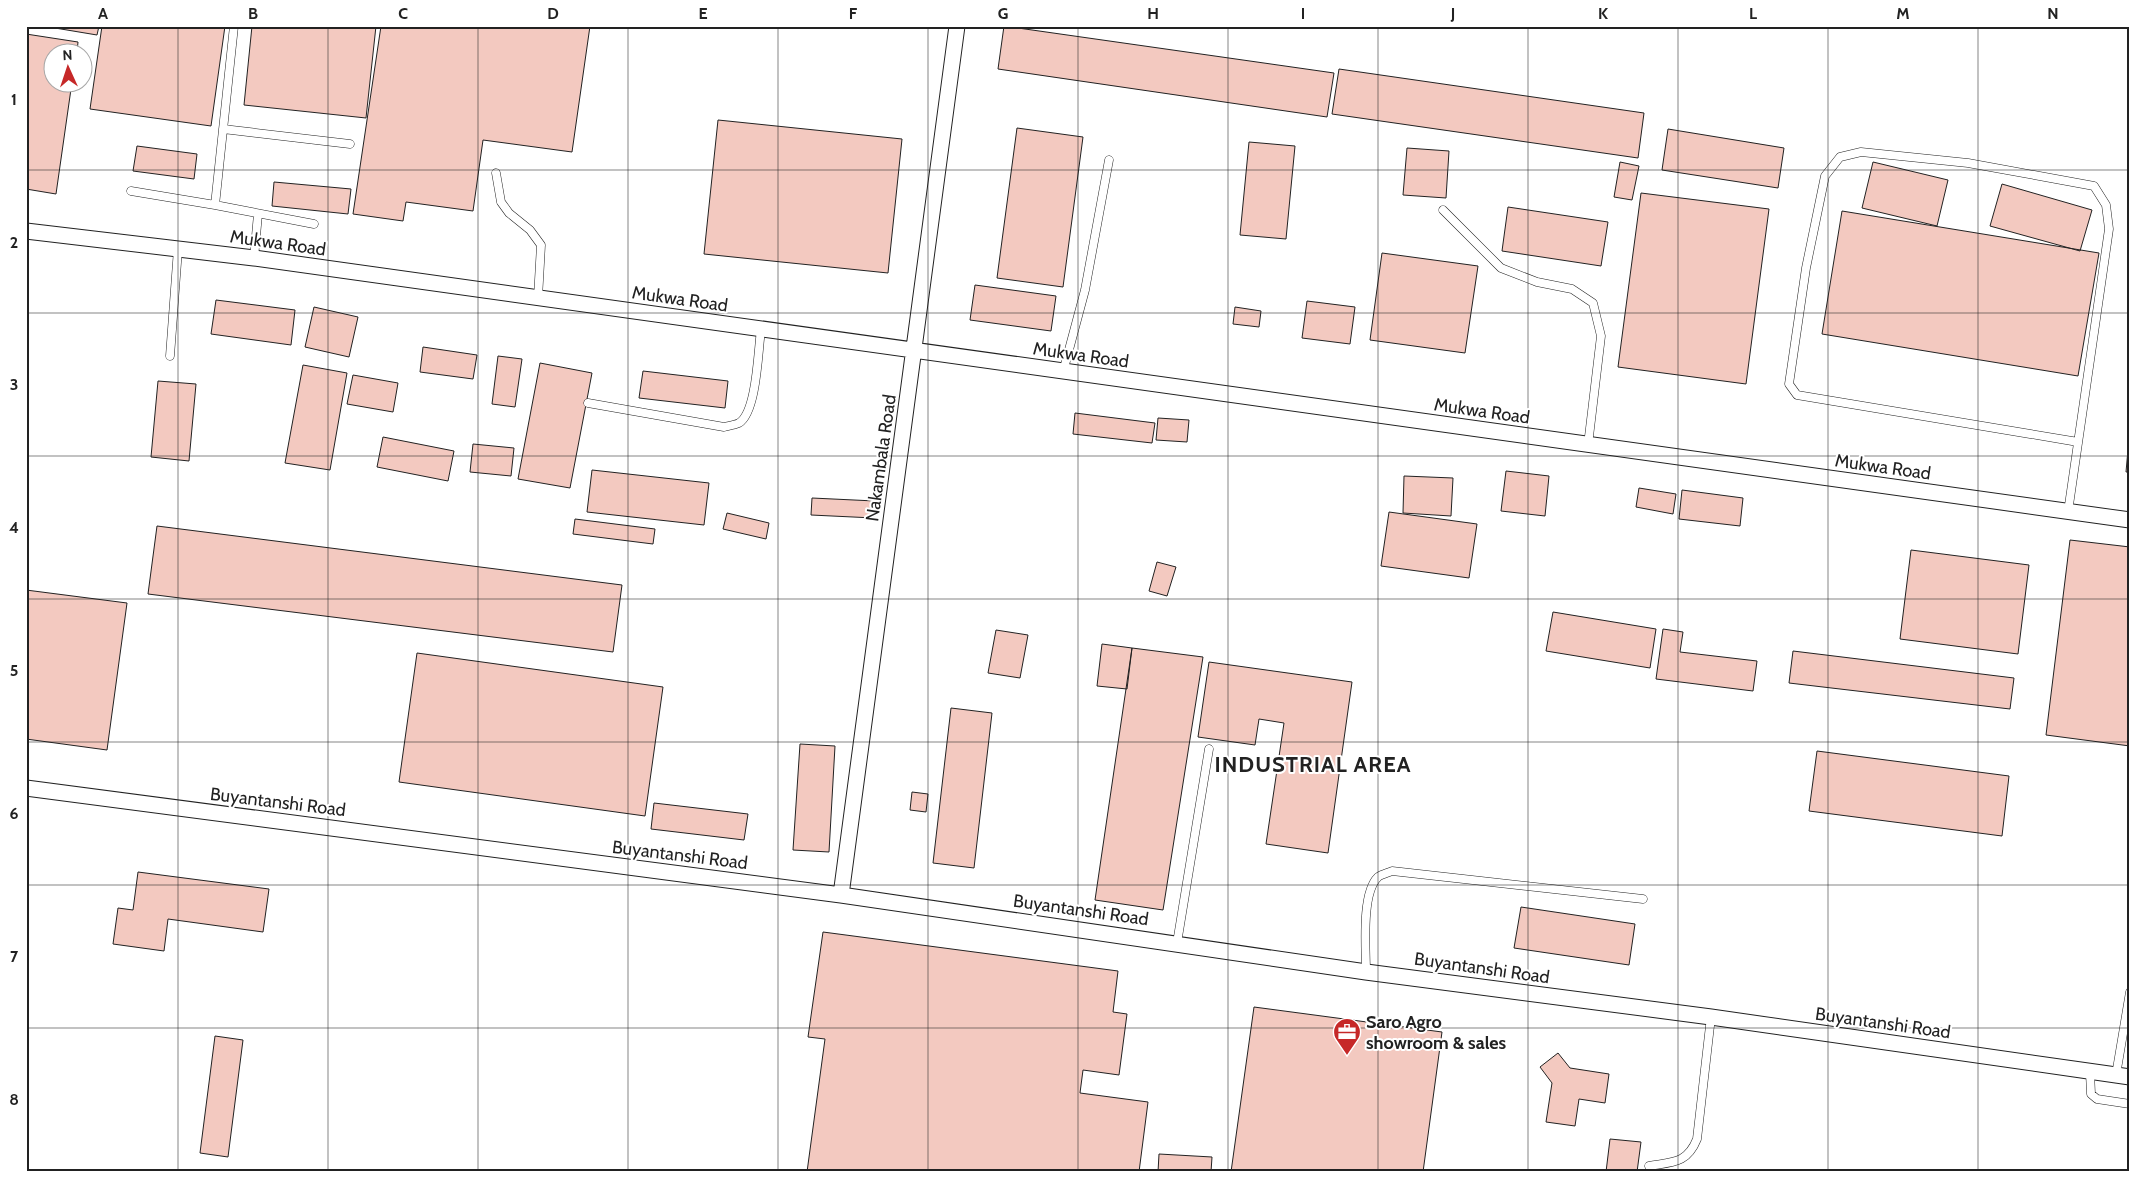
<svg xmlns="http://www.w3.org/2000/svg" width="2156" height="1198" font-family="Cabin,sans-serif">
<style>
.building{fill:#f3c9c0;stroke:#222}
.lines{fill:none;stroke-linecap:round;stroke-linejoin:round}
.lane-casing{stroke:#222;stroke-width:9}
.street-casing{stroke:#222;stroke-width:17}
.lane{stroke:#fff;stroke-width:8}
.street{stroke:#fff;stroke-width:15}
.grid{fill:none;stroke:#222;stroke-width:1;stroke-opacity:0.55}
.labels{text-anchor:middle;stroke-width:4;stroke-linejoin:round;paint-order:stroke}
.street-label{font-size:18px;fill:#222;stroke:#fff}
.poi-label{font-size:18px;font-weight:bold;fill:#222;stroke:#fff;text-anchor:start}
.district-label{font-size:22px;font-weight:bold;letter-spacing:1px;fill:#222;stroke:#fff}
.neatline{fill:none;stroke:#222;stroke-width:2}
.grid-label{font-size:16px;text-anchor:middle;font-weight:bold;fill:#222}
</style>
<rect width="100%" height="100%" fill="#fff"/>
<path class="building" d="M43,26H99L97,35Z
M102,26H225L211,126L90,109Z
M252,26H376L366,118L244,105Z
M381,26H590L572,152L483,140L473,211L406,202L403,221L353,214Z
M1004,26L1334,73L1327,117L998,69Z
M26,34L78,42L77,52H52V82H72L56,194L26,189Z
M1339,69L1644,113L1638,158L1332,114Z
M718,120L902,139L888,273L704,254Z
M1017,128L1083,137L1063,287L997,278Z
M1668,129L1784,148L1778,188L1662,170Z
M1249,142L1295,146L1286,239L1240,235Z
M137,146L197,154L194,179L133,171Z
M1407,148L1449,151L1446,198L1403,195Z
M1620,162L1639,166L1632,200L1614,197Z
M1873,162L1948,180L1937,226L1862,208Z
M274,182L351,189L348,214L272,206Z
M2002,184L2092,210L2080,251L1990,226Z
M1641,193L1769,209L1746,384L1618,367Z
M1508,207L1608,222L1601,266L1502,251Z
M1842,211L2099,253L2078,376L1822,334Z
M1382,253L1478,266L1465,353L1370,340Z
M975,285L1056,296L1051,331L970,320Z
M216,300L295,310L291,345L211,334Z
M1307,301L1355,307L1350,344L1302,338Z
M314,307L358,317L349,357L305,347Z
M1235,307L1261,311L1259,327L1233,324Z
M423,347L477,355L473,379L420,372Z
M498,356L522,359L515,407L492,404Z
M540,363L592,373L570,488L518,479Z
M303,365L347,373L330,470L285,463Z
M643,371L728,381L725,408L639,398Z
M353,375L398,383L393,412L347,404Z
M158,381L196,384L189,461L151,457Z
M1075,413L1155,423L1152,443L1073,434Z
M1158,418L1189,420L1187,442L1156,440Z
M2130,427V472H2126Z
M383,437L454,451L448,481L377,467Z
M473,444L514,448L511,476L470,472Z
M592,470L709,483L704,525L587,512Z
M1506,471L1549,476L1545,516L1501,511Z
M1404,476L1453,478L1451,516L1403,513Z
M1639,488L1676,494L1673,514L1636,507Z
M1682,490L1743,498L1740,526L1679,519Z
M812,498L875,501L874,518L811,515Z
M1389,512L1477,524L1469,578L1381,566Z
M727,513L769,523L766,539L723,529Z
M575,519L655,529L653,544L573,534Z
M157,526L622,585L613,652L148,594Z
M2070,540L2130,547V746L2046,735Z
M1911,550L2029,565L2018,654L1900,639Z
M1157,562L1176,567L1167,596L1149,591Z
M26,590L127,603L107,750L26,739Z
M1553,612L1656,629L1650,668L1546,651Z
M1663,629L1683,632L1680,652L1757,661L1753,691L1656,679Z
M996,630L1028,635L1020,678L988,673Z
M1102,644L1132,648L1127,689L1097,686Z
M1132,648L1203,657L1163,910L1095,900Z
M1793,651L2014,678L2010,709L1789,683Z
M417,653L663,687L645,816L399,782Z
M1209,662L1352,682L1328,853L1266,844L1284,723L1259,719L1255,745L1198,737Z
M951,708L992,713L974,868L933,863Z
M800,744L835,746L829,852L793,850Z
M1817,751L2009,776L2002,836L1809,811Z
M912,792L928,794L926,812L910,810Z
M654,803L748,814L744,840L651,829Z
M138,872L269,889L263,932L168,919L164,951L113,944L118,908L133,910Z
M1521,907L1635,924L1629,965L1514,948Z
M823,932L1118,971L1113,1012L1127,1014L1119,1075L1083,1070L1080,1093L1148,1102L1139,1172H807L825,1039L808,1037Z
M1254,1007L1442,1032L1423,1172H1231Z
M215,1036L243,1040L228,1157L200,1153Z
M1558,1053L1570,1068L1609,1074L1605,1103L1579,1099L1575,1126L1546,1122L1552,1083L1540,1067Z
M1610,1139L1641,1142L1637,1172H1606Z
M1159,1154L1212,1157L1211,1172H1158Z"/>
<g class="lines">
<defs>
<path id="lane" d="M234,26L215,205L314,224
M223,129L350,144
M496,173L501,202L509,213L530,230L541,245L538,298
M131,191L215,205
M1443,210L1501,268L1537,282L1572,289L1593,303L1601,336L1588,445
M254,258L258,214
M170,356L178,249
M1063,372L1085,290L1109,160
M588,403L724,427C728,426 735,425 739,423C757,412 758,350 761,330
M2068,512L2109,229L2106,205L2094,186L1968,163L1861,152L1840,157L1825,176L1806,268L1789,384L1797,395L2078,442
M1177,943L1209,749
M1366,972C1366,949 1361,893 1378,877C1382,874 1388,873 1392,871L1643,899
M2090,1072L2091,1094L2097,1099L2130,1104
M2116,1075L2130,992
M1649,1166C1672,1162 1687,1164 1697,1139L1711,1017"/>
<path id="street" d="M26,231L254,258L2130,520
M26,788L841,895L1366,972L1711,1017L2130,1077
M841,895L957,26"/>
</defs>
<use href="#lane" class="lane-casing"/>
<use href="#street" class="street-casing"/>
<use href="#lane" class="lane"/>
<use href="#street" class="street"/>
</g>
<path class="grid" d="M178,26V1172M328,26V1172M478,26V1172M628,26V1172M778,26V1172M928,26V1172M1078,26V1172M1228,26V1172M1378,26V1172M1528,26V1172M1678,26V1172M1828,26V1172M1978,26V1172M26,170H2130M26,313H2130M26,456H2130M26,599H2130M26,742H2130M26,885H2130M26,1028H2130"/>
<defs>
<symbol id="office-pin" viewBox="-11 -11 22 30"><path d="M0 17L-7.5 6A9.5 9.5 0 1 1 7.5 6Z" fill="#c62828" stroke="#fff"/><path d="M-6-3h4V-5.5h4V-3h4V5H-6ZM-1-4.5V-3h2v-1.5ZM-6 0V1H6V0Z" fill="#fff"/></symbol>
</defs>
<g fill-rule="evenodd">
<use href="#office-pin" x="1331" y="1016" width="32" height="43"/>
</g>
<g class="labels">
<g class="street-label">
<text transform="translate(278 243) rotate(8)" y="6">Mukwa Road</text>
<text transform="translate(680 299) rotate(8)" y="6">Mukwa Road</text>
<text transform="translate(1081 355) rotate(8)" y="6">Mukwa Road</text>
<text transform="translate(1482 411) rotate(8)" y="6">Mukwa Road</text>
<text transform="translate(881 458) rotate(-82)" y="6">Nakambala Road</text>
<text transform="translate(1883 467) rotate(8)" y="6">Mukwa Road</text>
<text transform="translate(278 802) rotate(7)" y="6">Buyantanshi Road</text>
<text transform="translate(680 855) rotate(7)" y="6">Buyantanshi Road</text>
<text transform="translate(1081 910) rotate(8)" y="6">Buyantanshi Road</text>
<text transform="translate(1482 968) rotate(8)" y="6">Buyantanshi Road</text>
<text transform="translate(1883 1023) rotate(8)" y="6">Buyantanshi Road</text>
</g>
<g class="poi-label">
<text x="1366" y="1028">Saro Agro<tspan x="1366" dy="21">showroom &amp; sales</tspan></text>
</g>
<g class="district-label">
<text x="1313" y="772">INDUSTRIAL AREA</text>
</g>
</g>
<rect width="2156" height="1198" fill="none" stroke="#ffffff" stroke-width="55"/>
<g transform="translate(68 68) rotate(357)"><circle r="24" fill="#ffffff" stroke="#a7a7a7"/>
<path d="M0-4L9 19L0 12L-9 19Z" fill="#c62828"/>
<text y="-8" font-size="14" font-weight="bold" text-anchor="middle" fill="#222222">N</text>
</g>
<rect x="28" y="28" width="2100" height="1142" class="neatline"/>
<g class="grid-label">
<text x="103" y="19">A</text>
<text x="253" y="19">B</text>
<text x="403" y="19">C</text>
<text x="553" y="19">D</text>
<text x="703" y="19">E</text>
<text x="853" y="19">F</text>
<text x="1003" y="19">G</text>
<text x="1153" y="19">H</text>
<text x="1303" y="19">I</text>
<text x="1453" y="19">J</text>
<text x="1603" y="19">K</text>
<text x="1753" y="19">L</text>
<text x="1903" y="19">M</text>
<text x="2053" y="19">N</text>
<text x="14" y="105">1</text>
<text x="14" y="248">2</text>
<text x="14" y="390">3</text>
<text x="14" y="533">4</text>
<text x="14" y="676">5</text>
<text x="14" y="819">6</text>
<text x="14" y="962">7</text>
<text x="14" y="1105">8</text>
</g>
</svg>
